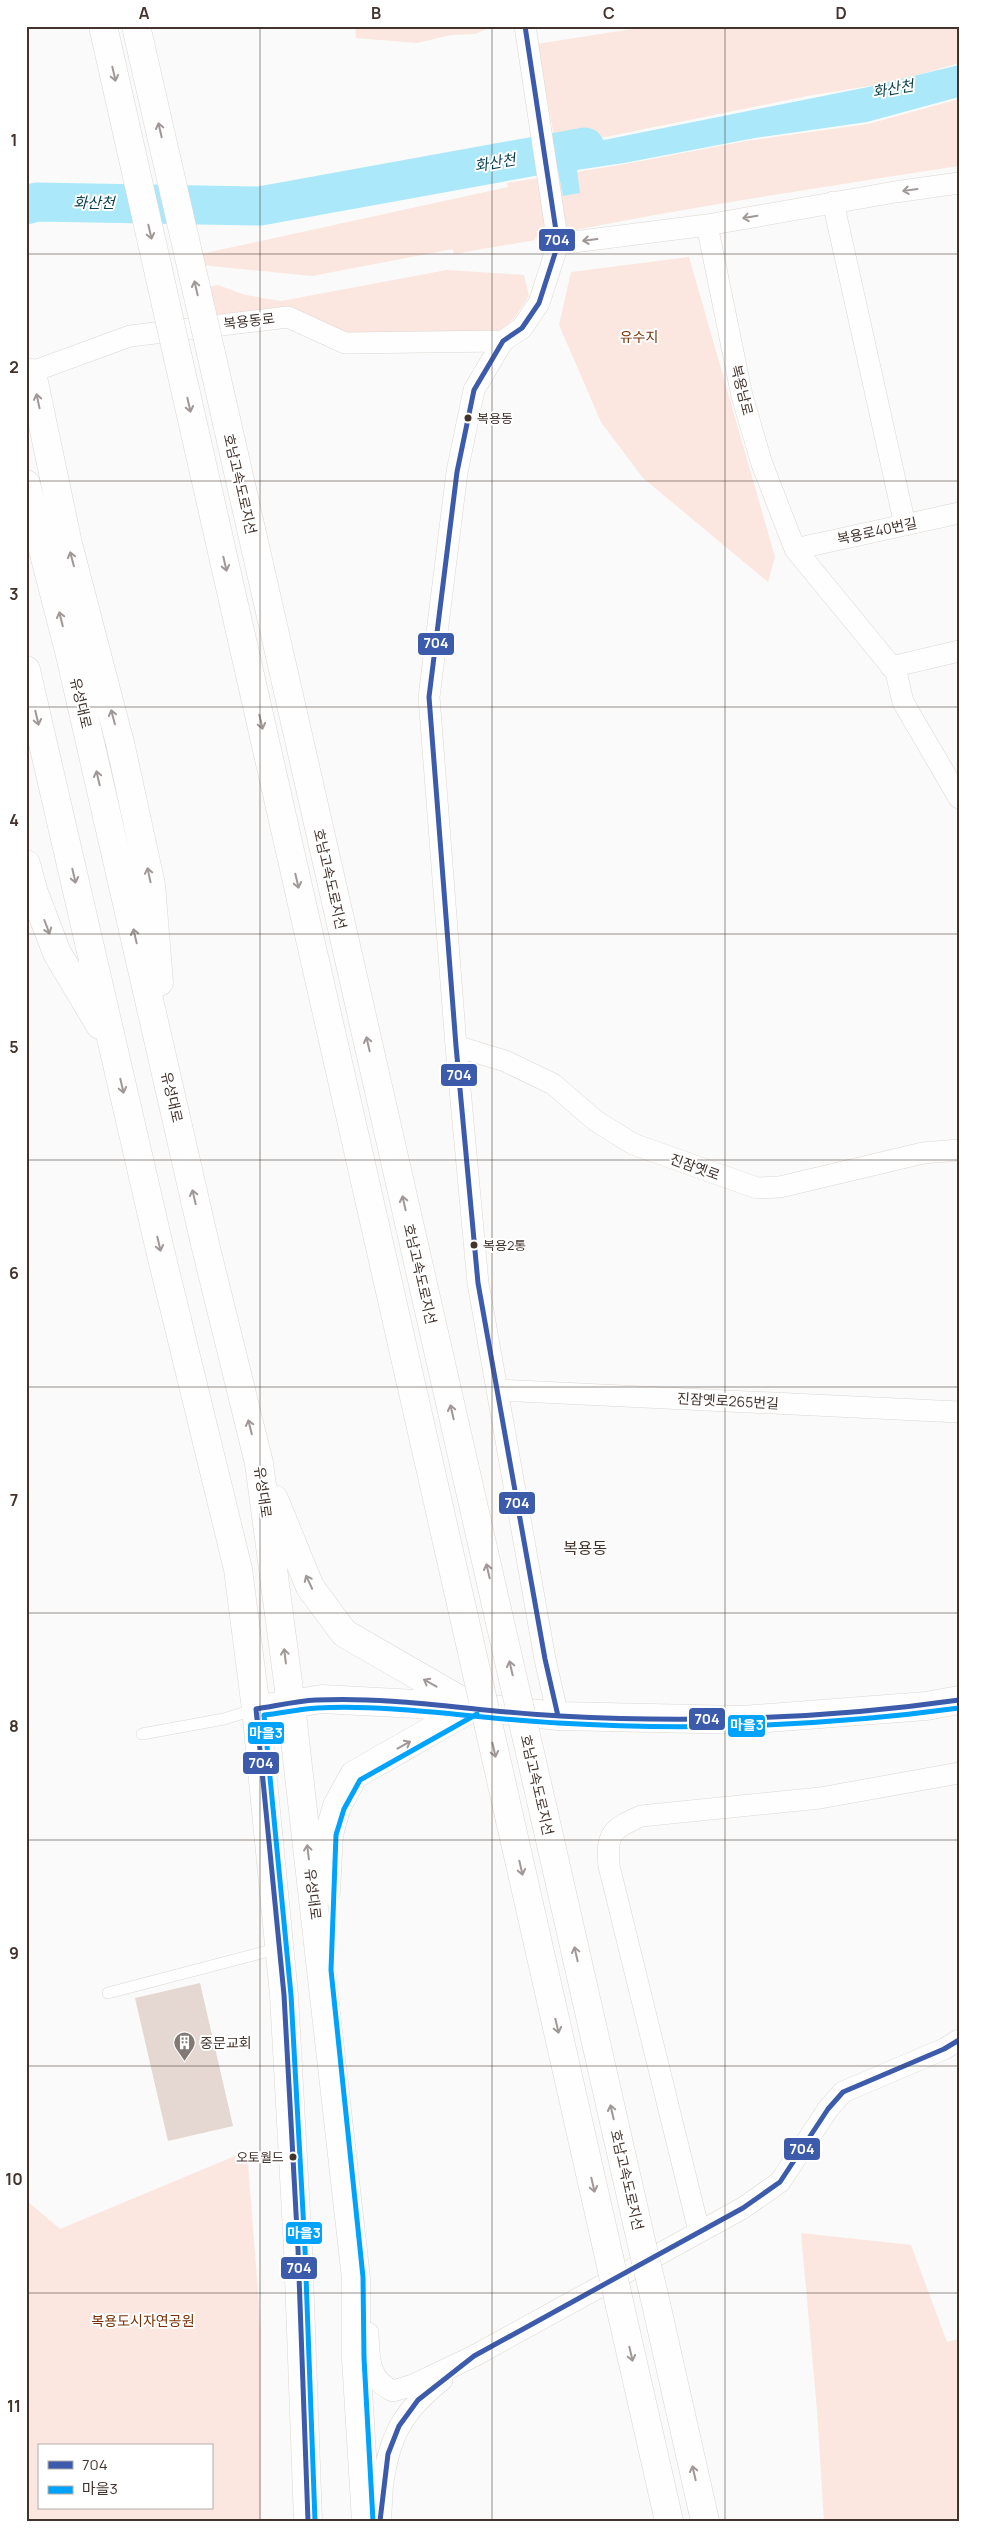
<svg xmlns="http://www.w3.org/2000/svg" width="985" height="2547" font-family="Manrope,'Noto Sans KR',sans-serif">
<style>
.green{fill:#fbe7df;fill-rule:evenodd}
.water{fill:#abe9fa}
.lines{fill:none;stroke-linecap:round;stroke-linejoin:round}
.river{stroke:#abe9fa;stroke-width:39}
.building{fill:#e5d8d2}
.lane-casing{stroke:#ddd7d3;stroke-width:12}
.street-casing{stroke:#ddd7d3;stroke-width:22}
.secondary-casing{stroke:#ddd7d3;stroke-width:29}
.highway-casing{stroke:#ddd7d3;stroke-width:29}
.lane{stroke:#fefefe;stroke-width:11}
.street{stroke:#fefefe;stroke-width:21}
.secondary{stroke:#fefefe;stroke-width:28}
.highway{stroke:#fefefe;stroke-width:28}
.highway-bridge-casing{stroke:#ddd7d3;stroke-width:29;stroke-linecap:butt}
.highway-bridge{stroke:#fefefe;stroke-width:28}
.bus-1-casing{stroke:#fff;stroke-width:9}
.bus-2-casing{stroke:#fff;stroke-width:9}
.bus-1{stroke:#3d5bab;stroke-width:5}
.bus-2{stroke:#00a3fb;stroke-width:5}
.oneway{stroke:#a09896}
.grid{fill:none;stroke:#42332d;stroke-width:1;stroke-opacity:0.55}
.bus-dot{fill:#42332d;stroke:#fff;stroke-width:2}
.labels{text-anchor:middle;stroke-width:4;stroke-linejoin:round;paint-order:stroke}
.bus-label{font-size:13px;fill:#42332d;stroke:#fff;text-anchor:start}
.street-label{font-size:14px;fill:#42332d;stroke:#fff}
.park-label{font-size:14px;fill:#7a3004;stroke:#fff}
.poi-label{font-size:14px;fill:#42332d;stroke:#fff;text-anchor:start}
.water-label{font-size:15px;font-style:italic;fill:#063f4b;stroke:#fff}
.quarter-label{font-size:16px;fill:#42332d;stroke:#fff}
.line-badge{stroke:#fff;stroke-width:2}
.badge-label{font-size:14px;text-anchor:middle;font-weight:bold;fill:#fff}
.neatline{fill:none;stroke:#42332d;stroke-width:2}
.grid-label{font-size:16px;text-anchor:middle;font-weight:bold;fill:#42332d}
</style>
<rect width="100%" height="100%" fill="#f9faf9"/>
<path class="green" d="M355,26H494L475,34L451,35L417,43L356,38Z
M651,26H959V63L894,82L807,96L556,147L537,44Z
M959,99V166C817,188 675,209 535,238V240L454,254L453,249L312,276L201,265V254L508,187L507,183L620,165L746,141L868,124Z
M689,257L775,557L768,582L643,478L601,422L559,325L571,272Z
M447,270L524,275L529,296L515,317L501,331L345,334L214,315L207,287L218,285L245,295L281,301Z
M247,2151L261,2331V2521H26V2200L60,2229ZM39,2446H211V2508H39Z
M801,2233L911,2245L947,2342L959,2339V2521H824L817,2410Z"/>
<path class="water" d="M959,65V97L867,122L755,138L624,163L577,170L580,193L563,196L554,150L868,87Z"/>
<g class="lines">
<path class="river" d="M26,205L37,202L260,206L585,147"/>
</g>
<path class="building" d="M200,1983L233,2126L168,2141L135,1998Z"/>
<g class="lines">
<defs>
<path id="lane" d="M142,1734L224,1719L256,1709
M108,1993L280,1948"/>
<path id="street" d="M525,26L558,244L539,303L522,328L503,341L474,390L457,472L429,697L456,1046L478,1283L545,1659L558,1716
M833,202L905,525
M707,225L742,396L762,464L795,549L896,672L903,702L959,798
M558,244L707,225L895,192L959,183
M26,374L130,336L288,317L345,343L503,341
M795,549L959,513
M891,667L959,651
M456,1046L505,1061L553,1084L596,1121L633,1144L757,1188L780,1187L923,1153L959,1150
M498,1390L959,1412
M699,2231L609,1866C606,1833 612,1829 641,1816L820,1798L959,1773
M368,2333C369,2357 368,2380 393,2391L413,2385L474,2356L743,2208L780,2182L828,2109L843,2092L944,2049L959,2040
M380,2521C382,2508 381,2495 383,2482C390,2434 404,2410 442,2380"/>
<path id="secondary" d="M32,373L68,544L121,747L151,885L159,982
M26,484L70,655L205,1244L259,1463L291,1705L356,2278V2358L366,2521
M26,670L160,1250L238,1569L256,1709L284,1995L298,2249L308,2521
M26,864L34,893L57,953L100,1025
M274,1499L310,1587L344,1633L467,1704
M272,1707L322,1699L473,1707L558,1716L743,1720L926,1706L959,1700
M326,1891L329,1834L337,1806L354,1775L473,1707"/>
<path id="highway" d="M211,353L499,1618
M178,358L464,1617
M545,1818L642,2245
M510,1820L609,2257
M654,2295L705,2521
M620,2306L669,2521"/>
</defs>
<use href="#lane" class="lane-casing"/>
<use href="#street" class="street-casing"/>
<use href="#secondary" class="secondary-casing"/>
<use href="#highway" class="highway-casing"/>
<use href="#lane" class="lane"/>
<use href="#street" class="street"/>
<use href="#secondary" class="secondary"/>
<use href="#highway" class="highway"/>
<defs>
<path id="highway-bridge" d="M103,26L178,358
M136,26L211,353
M464,1617L510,1820
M499,1618L545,1818
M642,2245L654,2295
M609,2257L620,2306"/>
</defs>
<use href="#highway-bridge" class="highway-bridge-casing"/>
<use href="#highway-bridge" class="highway-bridge"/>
<defs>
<path id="bus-1" d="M525,26L558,244L539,303L522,328L503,341L474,390L457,472L429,697L456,1046L478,1283L545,1659L558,1716
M308,2521L298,2249L284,1995L256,1709C276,1706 296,1701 316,1700C397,1696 479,1712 560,1716C693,1723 826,1719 959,1700
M380,2521L388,2454L399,2426L418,2400L474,2356L743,2208L780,2182L828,2109L843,2092L944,2049L959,2040"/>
<path id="bus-2" d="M315,2521L305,2249L291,1995L264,1715C282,1713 299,1709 317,1708C397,1704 478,1719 558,1723C692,1731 826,1726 959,1708
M373,2521L364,2358L363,2277L331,1970L336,1835L344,1809L360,1780L477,1714"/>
</defs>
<use href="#bus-1" class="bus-1-casing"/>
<use href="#bus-2" class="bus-2-casing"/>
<use href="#bus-1" class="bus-1"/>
<use href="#bus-2" class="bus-2"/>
</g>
<defs><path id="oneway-shaft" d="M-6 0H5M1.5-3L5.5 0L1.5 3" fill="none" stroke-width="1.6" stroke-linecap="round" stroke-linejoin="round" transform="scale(1.25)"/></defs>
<g class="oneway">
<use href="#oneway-shaft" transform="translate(114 74) rotate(77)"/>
<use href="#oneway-shaft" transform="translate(160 130) rotate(-103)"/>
<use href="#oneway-shaft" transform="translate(910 190) rotate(172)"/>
<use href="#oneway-shaft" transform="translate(750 217) rotate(170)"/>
<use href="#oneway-shaft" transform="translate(150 232) rotate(77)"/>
<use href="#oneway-shaft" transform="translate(590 240) rotate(173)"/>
<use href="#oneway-shaft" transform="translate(196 288) rotate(-103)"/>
<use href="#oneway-shaft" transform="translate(38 401) rotate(-102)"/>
<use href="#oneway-shaft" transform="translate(189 405) rotate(77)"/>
<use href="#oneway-shaft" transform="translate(72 559) rotate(-105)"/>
<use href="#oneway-shaft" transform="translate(225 564) rotate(77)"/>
<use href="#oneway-shaft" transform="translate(61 619) rotate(-104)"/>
<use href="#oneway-shaft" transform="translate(113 717) rotate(-105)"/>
<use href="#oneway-shaft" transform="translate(37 718) rotate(77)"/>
<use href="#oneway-shaft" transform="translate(261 722) rotate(77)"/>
<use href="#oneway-shaft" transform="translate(98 778) rotate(-103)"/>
<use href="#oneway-shaft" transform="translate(149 875) rotate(-102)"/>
<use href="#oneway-shaft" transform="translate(74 876) rotate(77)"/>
<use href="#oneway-shaft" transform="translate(297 881) rotate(77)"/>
<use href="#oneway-shaft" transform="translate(47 927) rotate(69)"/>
<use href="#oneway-shaft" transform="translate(135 936) rotate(-103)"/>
<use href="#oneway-shaft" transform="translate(368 1044) rotate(-103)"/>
<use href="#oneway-shaft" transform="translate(122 1086) rotate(77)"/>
<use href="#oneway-shaft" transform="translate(194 1197) rotate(-103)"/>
<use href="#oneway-shaft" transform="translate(404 1203) rotate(-103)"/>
<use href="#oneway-shaft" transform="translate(159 1244) rotate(77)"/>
<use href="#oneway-shaft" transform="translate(452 1412) rotate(-103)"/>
<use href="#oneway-shaft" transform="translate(250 1427) rotate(-104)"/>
<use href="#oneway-shaft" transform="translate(488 1571) rotate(-103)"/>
<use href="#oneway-shaft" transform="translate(309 1582) rotate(-115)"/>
<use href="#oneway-shaft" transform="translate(285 1656) rotate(-97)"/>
<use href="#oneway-shaft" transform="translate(511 1668) rotate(-103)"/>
<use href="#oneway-shaft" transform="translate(430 1683) rotate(-151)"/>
<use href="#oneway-shaft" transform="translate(404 1745) rotate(-29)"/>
<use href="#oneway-shaft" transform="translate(494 1750) rotate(77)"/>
<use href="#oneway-shaft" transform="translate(308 1852) rotate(-97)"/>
<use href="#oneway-shaft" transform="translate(521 1868) rotate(77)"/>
<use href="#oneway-shaft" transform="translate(576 1954) rotate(-103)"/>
<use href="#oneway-shaft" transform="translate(557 2026) rotate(77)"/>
<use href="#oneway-shaft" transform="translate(612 2112) rotate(-103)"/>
<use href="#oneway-shaft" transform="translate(593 2185) rotate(77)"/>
<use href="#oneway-shaft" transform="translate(631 2354) rotate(77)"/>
<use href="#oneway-shaft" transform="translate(694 2473) rotate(-103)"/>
</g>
<path class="grid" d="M260,26V2521M492,26V2521M725,26V2521M26,254H959M26,481H959M26,707H959M26,934H959M26,1160H959M26,1387H959M26,1613H959M26,1840H959M26,2066H959M26,2293H959"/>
<defs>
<symbol id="building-pin" viewBox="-11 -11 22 30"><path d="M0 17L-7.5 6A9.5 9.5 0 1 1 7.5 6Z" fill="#827974" stroke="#fff"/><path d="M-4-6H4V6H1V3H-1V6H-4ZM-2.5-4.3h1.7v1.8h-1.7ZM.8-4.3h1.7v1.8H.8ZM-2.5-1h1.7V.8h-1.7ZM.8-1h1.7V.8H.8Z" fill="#fff"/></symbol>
</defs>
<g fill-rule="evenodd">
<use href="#building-pin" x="172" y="2030" width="25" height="34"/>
</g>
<g class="bus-dot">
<circle cx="468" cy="418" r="4.5"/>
<circle cx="474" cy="1245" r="4.5"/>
<circle cx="293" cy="2157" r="4.5"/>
</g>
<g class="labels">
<g class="bus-label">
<text x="477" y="423">복용동</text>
<text x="483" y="1250">복용2통</text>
<text x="284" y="2162" text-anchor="end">오토월드</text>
</g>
<g class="street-label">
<text transform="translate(249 321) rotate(-7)" y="5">복용동로</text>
<text transform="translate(742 390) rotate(76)" y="5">복용남로</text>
<text transform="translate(240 484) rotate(77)" y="5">호남고속도로지선</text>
<text transform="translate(877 531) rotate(-12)" y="5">복용로40번길</text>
<text transform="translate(81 703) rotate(77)" y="5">유성대로</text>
<text transform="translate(330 879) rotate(77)" y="5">호남고속도로지선</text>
<text transform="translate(172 1097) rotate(77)" y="5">유성대로</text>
<text transform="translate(695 1167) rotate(20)" y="5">진잠옛로</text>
<text transform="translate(420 1274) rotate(77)" y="5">호남고속도로지선</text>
<text transform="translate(728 1401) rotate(3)" y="5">진잠옛로265번길</text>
<text transform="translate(263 1492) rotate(82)" y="5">유성대로</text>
<text transform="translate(537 1785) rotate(77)" y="5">호남고속도로지선</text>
<text transform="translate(313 1894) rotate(83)" y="5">유성대로</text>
<text transform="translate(627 2180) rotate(77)" y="5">호남고속도로지선</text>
</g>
<g class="park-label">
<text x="639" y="342">유수지</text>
<text x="143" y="2326">복용도시자연공원</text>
</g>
<g class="poi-label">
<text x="200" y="2048">중문교회</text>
</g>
<g class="water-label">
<text transform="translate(893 89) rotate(-10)" y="5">화산천</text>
<text transform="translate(495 163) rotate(-10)" y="5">화산천</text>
<text transform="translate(94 203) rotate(1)" y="5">화산천</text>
</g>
<g class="quarter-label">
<text x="585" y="1554">복용동</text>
</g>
</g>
<g class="line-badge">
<rect x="538" y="228" width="38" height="24" rx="5" fill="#3d5bab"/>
<rect x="417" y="632" width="38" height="24" rx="5" fill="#3d5bab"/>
<rect x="440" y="1063" width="38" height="24" rx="5" fill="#3d5bab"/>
<rect x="498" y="1491" width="38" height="24" rx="5" fill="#3d5bab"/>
<rect x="688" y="1707" width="38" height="24" rx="5" fill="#3d5bab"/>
<rect x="727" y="1714" width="39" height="24" rx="5" fill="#00a3fb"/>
<rect x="247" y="1721" width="38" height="24" rx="5" fill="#00a3fb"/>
<rect x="242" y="1751" width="38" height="24" rx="5" fill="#3d5bab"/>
<rect x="783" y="2137" width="38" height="24" rx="5" fill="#3d5bab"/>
<rect x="285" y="2221" width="38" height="24" rx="5" fill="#00a3fb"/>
<rect x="280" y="2256" width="38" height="24" rx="5" fill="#3d5bab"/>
</g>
<g class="badge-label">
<text x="557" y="245">704</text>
<text x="436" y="648">704</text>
<text x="459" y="1080">704</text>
<text x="517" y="1508">704</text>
<text x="707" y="1724">704</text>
<text x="747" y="1730">마을3</text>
<text x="266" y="1738">마을3</text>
<text x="261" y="1768">704</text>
<text x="802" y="2154">704</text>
<text x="304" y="2238">마을3</text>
<text x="299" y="2273">704</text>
</g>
<rect width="985" height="2547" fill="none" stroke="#ffffff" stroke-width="55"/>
<rect x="38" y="2444" width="175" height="65" fill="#ffffff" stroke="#b3adab"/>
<rect x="48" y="2461" width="25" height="8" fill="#3d5bab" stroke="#b3adab"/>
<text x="82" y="2470" font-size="15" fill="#42332d">704</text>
<rect x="48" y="2486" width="25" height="8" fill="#00a3fb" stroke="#b3adab"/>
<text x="82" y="2494" font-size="15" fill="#42332d">마을3</text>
<rect x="28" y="28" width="930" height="2492" class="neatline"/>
<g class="grid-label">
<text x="144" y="19">A</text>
<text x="376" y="19">B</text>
<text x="609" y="19">C</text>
<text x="841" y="19">D</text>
<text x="14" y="146">1</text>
<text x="14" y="373">2</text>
<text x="14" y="600">3</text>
<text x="14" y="826">4</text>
<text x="14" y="1053">5</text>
<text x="14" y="1279">6</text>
<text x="14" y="1506">7</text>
<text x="14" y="1732">8</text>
<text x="14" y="1959">9</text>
<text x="14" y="2185">10</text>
<text x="14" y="2412">11</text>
</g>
</svg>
